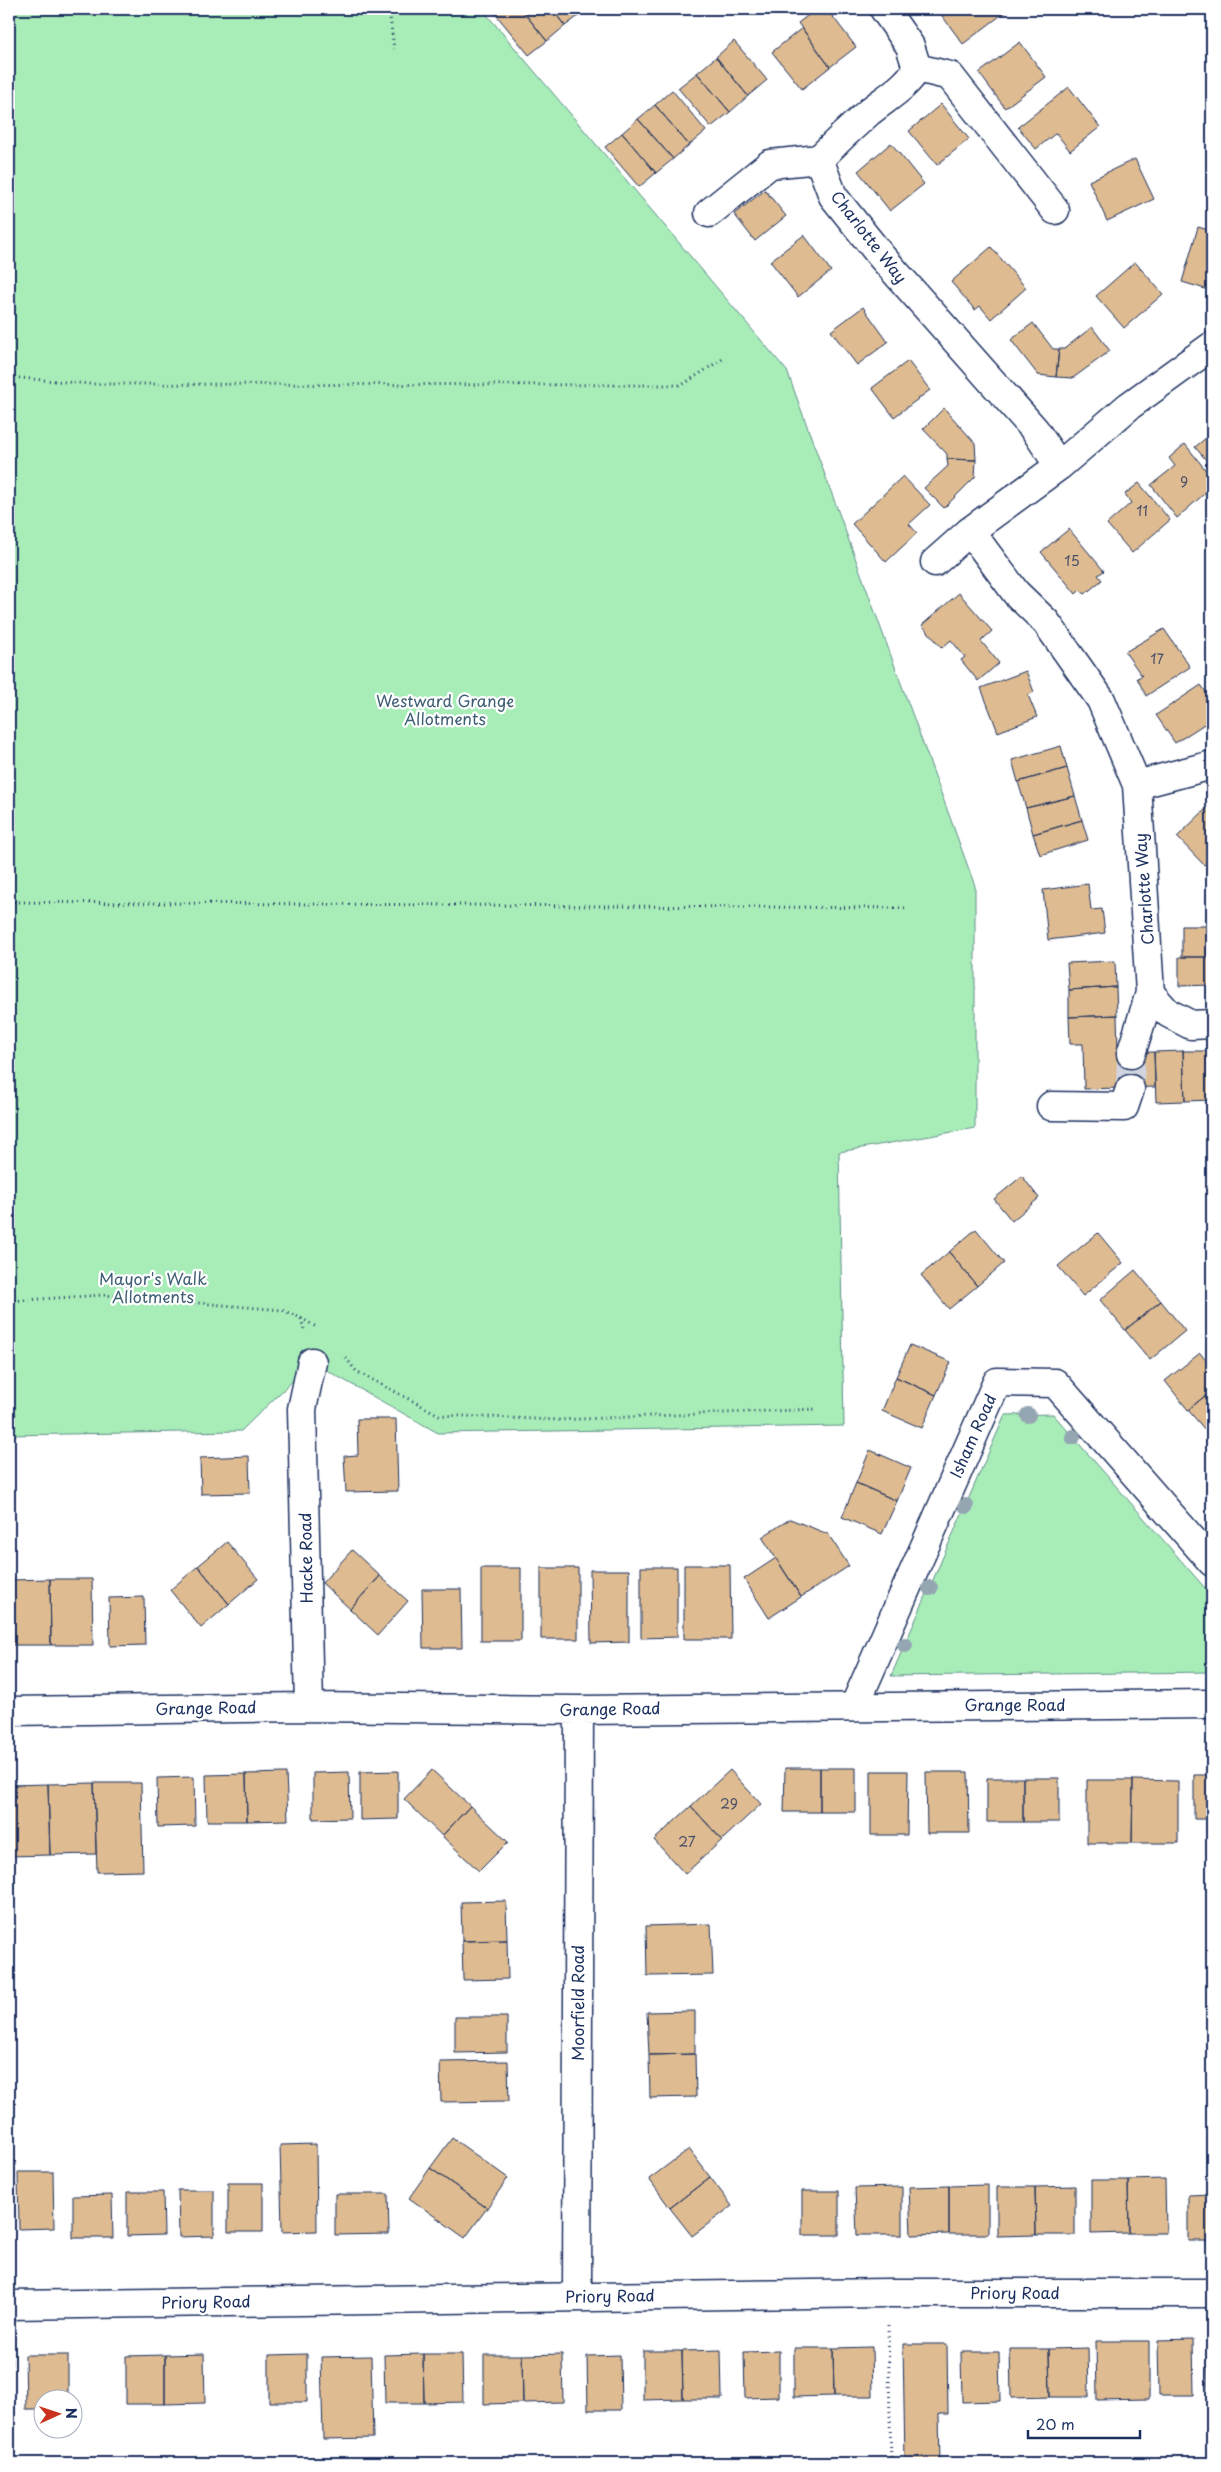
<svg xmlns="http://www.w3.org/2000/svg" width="1221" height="2472" font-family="'Playpen Sans',sans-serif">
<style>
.green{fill:#a8edb8;stroke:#628e8b}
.building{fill:#debb90;stroke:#1b2f5e}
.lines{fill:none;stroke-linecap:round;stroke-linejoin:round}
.minor-tunnel{stroke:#d1d5df;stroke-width:28;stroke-dasharray:28 14;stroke-linecap:butt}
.minor-casing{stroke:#1b2f5e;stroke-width:31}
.path{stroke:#1b2f5e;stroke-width:3;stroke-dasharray:1 4;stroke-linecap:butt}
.minor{stroke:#fff;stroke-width:28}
.tree{fill:#95a6b3}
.labels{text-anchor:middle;stroke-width:4.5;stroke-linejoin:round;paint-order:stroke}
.number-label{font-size:14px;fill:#4c526a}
.street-label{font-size:16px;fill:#1b2f5e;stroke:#fff}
.park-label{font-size:16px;fill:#3e5e74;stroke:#fff}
</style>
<rect width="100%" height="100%" fill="#fff"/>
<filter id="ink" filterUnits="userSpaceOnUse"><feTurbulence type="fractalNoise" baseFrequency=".02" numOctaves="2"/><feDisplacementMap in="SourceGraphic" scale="10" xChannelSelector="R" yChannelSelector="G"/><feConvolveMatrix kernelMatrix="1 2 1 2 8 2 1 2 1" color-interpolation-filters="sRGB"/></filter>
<g filter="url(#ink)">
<path class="green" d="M9,9H482L787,371L975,886V1128L839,1152L844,1426L438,1433L312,1362L241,1431L9,1435Z
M1053,1414L1212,1596V1672L891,1676L1005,1415Z"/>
<path class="building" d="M495,9H521L547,41L529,55L493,11Z
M521,9H552L565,26L547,41Z
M552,9H582L584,12L565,26Z
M816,9H827L856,47L830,67L798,23Z
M937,9H1001L1004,13L963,44Z
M802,28L830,67L802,89L772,52Z
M734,41L767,80L748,96L716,57Z
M1020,42L1046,77L1005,108L979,73Z
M716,57L748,96L730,112L697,73Z
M697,73L730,112L711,127L678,88Z
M1069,87L1100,127L1070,151L1056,133L1036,149L1018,127Z
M672,90L706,131L689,145L655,105Z
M941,104L969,139L937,165L909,131Z
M655,105L689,145L673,159L638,119Z
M638,119L673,159L656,173L622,133Z
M622,133L656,173L639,187L605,147Z
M891,143L924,184L890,211L858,171Z
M1135,159L1154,199L1107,221L1089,181Z
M765,190L786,216L755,241L734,214Z
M1198,227L1212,231V291L1182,282Z
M804,235L831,271L798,297L770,261Z
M991,247L1026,288L991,319L980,306L975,310L951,282Z
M1135,262L1163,294L1124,328L1096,296Z
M863,307L888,342L857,365L831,331Z
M1033,323L1053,349H1059L1056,377L1038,375L1011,340Z
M1092,327L1110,351L1073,378L1056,377L1059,349H1064Z
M908,361L930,390L894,417L872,388Z
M944,408L975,443L976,460L947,459V454L923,429Z
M1212,433V467L1195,447Z
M1185,444L1212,478V487L1177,518L1151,485L1175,466L1169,458Z
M947,459L976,460L975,477L944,508L924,488L948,466Z
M903,476L930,505L909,524L917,533L886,562L852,524Z
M1139,483L1170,520L1132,553L1107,524L1131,503L1125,494Z
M1069,529L1104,571L1098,575L1102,580L1085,594L1080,590L1076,594L1041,552Z
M959,593L992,631L981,641L999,663L978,681L961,660L965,657L951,640L942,648L922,625Z
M1164,629L1190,667L1146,696L1137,678L1142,676L1125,652Z
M1026,671L1034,692L1028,695L1037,717L998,732L981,688Z
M1201,685L1212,700V719L1175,743L1156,715Z
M1061,746L1067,768L1018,782L1012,760Z
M1067,768L1075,796L1026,808L1018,782Z
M1075,796L1082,820L1033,834L1026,808Z
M1212,803V857L1204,865L1177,837Z
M1082,820L1088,840L1040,855L1033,834Z
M1088,884L1091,910L1102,909L1105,933L1048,940L1043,890Z
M1182,926H1212V957H1182Z
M1179,957H1212V985L1179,986Z
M1115,961L1116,987L1069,990L1067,963Z
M1116,987L1117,1015L1069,1017V990Z
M1117,1015L1118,1053L1154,1052L1155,1087L1084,1089L1083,1044H1070L1069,1017Z
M1183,1051H1212V1100L1185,1101Z
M1183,1051L1185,1101L1156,1102L1154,1052Z
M1022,1176L1039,1198L1012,1221L994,1199Z
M976,1229L1004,1263L977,1286L949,1252Z
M1098,1233L1123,1263L1083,1296L1058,1266Z
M949,1252L977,1286L949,1309L921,1275Z
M1135,1270L1161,1301L1125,1330L1100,1300Z
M1161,1301L1185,1331L1150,1360L1125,1330Z
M910,1345L951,1362L936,1395L896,1377Z
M1200,1353L1212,1368V1390L1188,1410L1165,1381Z
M896,1377L936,1395L922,1428L882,1411Z
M1212,1390V1438L1188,1410Z
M357,1419H396L398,1491L346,1492L344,1456L358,1455Z
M870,1450L911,1468L897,1501L856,1483Z
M249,1456L250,1493L201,1494L200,1458Z
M856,1483L897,1501L882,1534L842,1517Z
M790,1519L828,1534L849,1566L801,1597L762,1537Z
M227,1542L258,1579L229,1604L198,1566Z
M352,1550L380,1576L350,1609L322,1583Z
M776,1558L801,1597L769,1618L744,1579Z
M684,1565H730L731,1639H684Z
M198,1566L229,1604L201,1628L170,1590Z
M641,1567H677V1637L641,1638Z
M481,1568H521V1641H481Z
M541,1568H578V1639H541Z
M590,1570H629V1642L591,1643Z
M380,1576L408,1601L378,1635L350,1609Z
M50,1579L51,1645H10V1580Z
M50,1579H92L93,1645H51Z
M9,1580L10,1645H9Z
M422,1589H461L462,1648H423Z
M144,1597L145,1645L110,1646L109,1598Z
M785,1768H820V1812H784Z
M820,1768H856V1812H820Z
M432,1770L470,1806L442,1836L404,1799Z
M730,1770L761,1804L722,1840L691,1806Z
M398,1771V1819L360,1820V1772Z
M871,1771H908L907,1835H871Z
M349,1772L350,1818L313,1819V1773Z
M926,1772H968L969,1833H927Z
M286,1773L288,1820L247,1821L246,1774Z
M246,1774L247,1821H207L206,1775Z
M1194,1775H1212V1819H1194Z
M194,1777L195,1826L158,1827L157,1778Z
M987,1778H1023V1822H987Z
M1023,1778H1059V1822H1023Z
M1087,1780H1133L1132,1843H1087Z
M1133,1780L1178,1781V1843H1132Z
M94,1783H141L143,1871L97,1872Z
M94,1783L96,1854L50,1855L48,1784Z
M48,1784L50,1855L9,1856V1785Z
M470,1806L508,1842L479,1871L442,1836Z
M691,1806L722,1840L685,1874L654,1840Z
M506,1901L507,1940L462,1941L461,1902Z
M711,1924L713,1975L647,1976L646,1926Z
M507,1940L508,1979L463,1980L462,1941Z
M695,2011V2054L649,2055L647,2012Z
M455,2017H507V2052L455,2053Z
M695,2054L696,2097L650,2098L649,2055Z
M508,2061L509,2101L441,2102L440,2062Z
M452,2138L508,2178L487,2208L430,2168Z
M316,2144L317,2231L282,2232L280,2145Z
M689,2149L710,2177L670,2208L649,2179Z
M430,2168L487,2208L465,2238L409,2198Z
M18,2172H53L54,2228L19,2229Z
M710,2177L732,2206L692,2236L670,2208Z
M1165,2179L1166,2233H1129L1128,2180Z
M1091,2180H1128L1129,2233L1091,2234Z
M228,2183H263V2232H228Z
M988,2185V2234H949V2186Z
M949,2186V2234L911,2235L909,2187Z
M1075,2186V2235H1036L1035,2187Z
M902,2187V2235H857L855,2188Z
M997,2187H1035L1036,2235L997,2236Z
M178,2190H214V2236L179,2237Z
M802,2191H839V2235H802Z
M127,2192H163L164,2235L127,2236Z
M335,2194H388L389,2234L335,2235Z
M1212,2194V2241H1188V2195Z
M112,2195L113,2238H73V2196Z
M1193,2339L1194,2395H1159L1158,2340Z
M1207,2340H1212V2416H1209Z
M1096,2341H1149V2399L1097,2400Z
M903,2344H947L948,2414H939L940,2463H905Z
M872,2347L873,2396H834L833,2348Z
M794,2348H833L834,2396L794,2397Z
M1088,2348L1089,2397H1050L1049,2349Z
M1010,2349H1049L1050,2397L1011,2398Z
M721,2350L722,2399H683L682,2351Z
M643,2351H682L683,2399L643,2400Z
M779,2351V2397L745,2398L744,2352Z
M961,2352H999L1000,2401L962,2402Z
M204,2354L205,2403L165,2404V2355Z
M307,2354V2402H269V2355Z
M423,2354H462L463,2402L424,2403Z
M423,2354L424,2403H385L384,2355Z
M562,2354L563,2402L523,2403L522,2355Z
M25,2355H68V2400H42V2409H26Z
M165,2355V2404H126V2356Z
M484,2355H522L523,2403L484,2404Z
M620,2355L621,2410H588L587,2356Z
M371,2356L373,2438L323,2439L321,2357Z
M9,2358H11V2402H9Z"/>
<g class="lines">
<path class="minor-tunnel" d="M1130,1089L1131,1054"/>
<defs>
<path id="minor" d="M884,9L910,46L917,68C907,87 886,98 869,112C852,127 835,143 819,159L833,196L881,256L1035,430L1059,466L1129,406L1212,346
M917,68L950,76L1055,210
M709,213L770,164L819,159
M970,531L1016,593L1046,622L1101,700L1137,785L1150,993L1168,1013L1191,1025L1212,1024
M935,562L970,531L1059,466
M1137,785L1212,765
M1131,1054L1150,993
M1051,1106L1124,1107L1130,1089
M855,1705L997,1382L1055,1383L1212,1562
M309,1707L302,1409L312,1362
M9,1711L309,1707L579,1710L1212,1704
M577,2297L579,1710
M9,2305L887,2293H1212"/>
</defs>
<use href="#minor" class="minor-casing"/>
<path class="path" d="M389,9L394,49
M9,377L89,384L682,385L724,358
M9,902L906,908
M9,1301L103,1295L282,1310L301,1318L304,1330
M301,1318L318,1328
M346,1358L356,1371L439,1415L558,1420L817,1409
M888,2326L891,2463"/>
<use href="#minor" class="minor"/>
</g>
<g class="tree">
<circle cx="1028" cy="1415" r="8"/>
<circle cx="1073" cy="1437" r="8"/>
<circle cx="966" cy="1506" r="8"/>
<circle cx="930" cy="1588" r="8"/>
<circle cx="905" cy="1645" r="8"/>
</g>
</g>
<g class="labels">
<g class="number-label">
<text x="1184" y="487">9</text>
<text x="1142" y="516">11</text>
<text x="1072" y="566">15</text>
<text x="1157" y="664">17</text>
<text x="729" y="1809">29</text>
<text x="687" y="1847">27</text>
</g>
<g class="street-label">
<text transform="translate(869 237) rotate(52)" y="6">Charlotte Way</text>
<text transform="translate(1144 889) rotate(-94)" y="6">Charlotte Way</text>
<text transform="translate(973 1436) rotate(-66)" y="6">Isham Road</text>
<text transform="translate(306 1558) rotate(-91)" y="6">Hacke Road</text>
<text x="1015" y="1711">Grange Road</text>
<text transform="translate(206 1708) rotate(-1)" y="6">Grange Road</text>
<text transform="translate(610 1709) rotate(-1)" y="6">Grange Road</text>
<text transform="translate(578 2003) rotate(-90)" y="6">Moorfield Road</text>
<text x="1015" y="2299">Priory Road</text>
<text transform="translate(610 2296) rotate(-1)" y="6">Priory Road</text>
<text transform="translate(206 2302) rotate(-1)" y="6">Priory Road</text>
</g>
<g class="park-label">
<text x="445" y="707">Westward Grange<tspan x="445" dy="18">Allotments</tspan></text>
<text x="153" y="1285">Mayor's Walk<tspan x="153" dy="18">Allotments</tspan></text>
</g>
</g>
<rect width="1221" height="2472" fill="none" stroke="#fff" stroke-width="30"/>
<rect x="15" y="15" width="1191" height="2442" fill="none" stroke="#1b2f5e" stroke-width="2" filter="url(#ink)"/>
<g transform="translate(58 2414) rotate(87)"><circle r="24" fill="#ffffff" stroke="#a4acbf"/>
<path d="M0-4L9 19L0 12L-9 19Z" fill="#c8321e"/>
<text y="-8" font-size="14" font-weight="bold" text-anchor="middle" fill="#1b2f5e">N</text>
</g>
<path d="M1028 2430v8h112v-8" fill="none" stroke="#1b2f5e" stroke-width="2.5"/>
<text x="1036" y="2430" font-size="15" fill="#1b2f5e" stroke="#ffffff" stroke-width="4" paint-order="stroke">20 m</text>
</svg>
